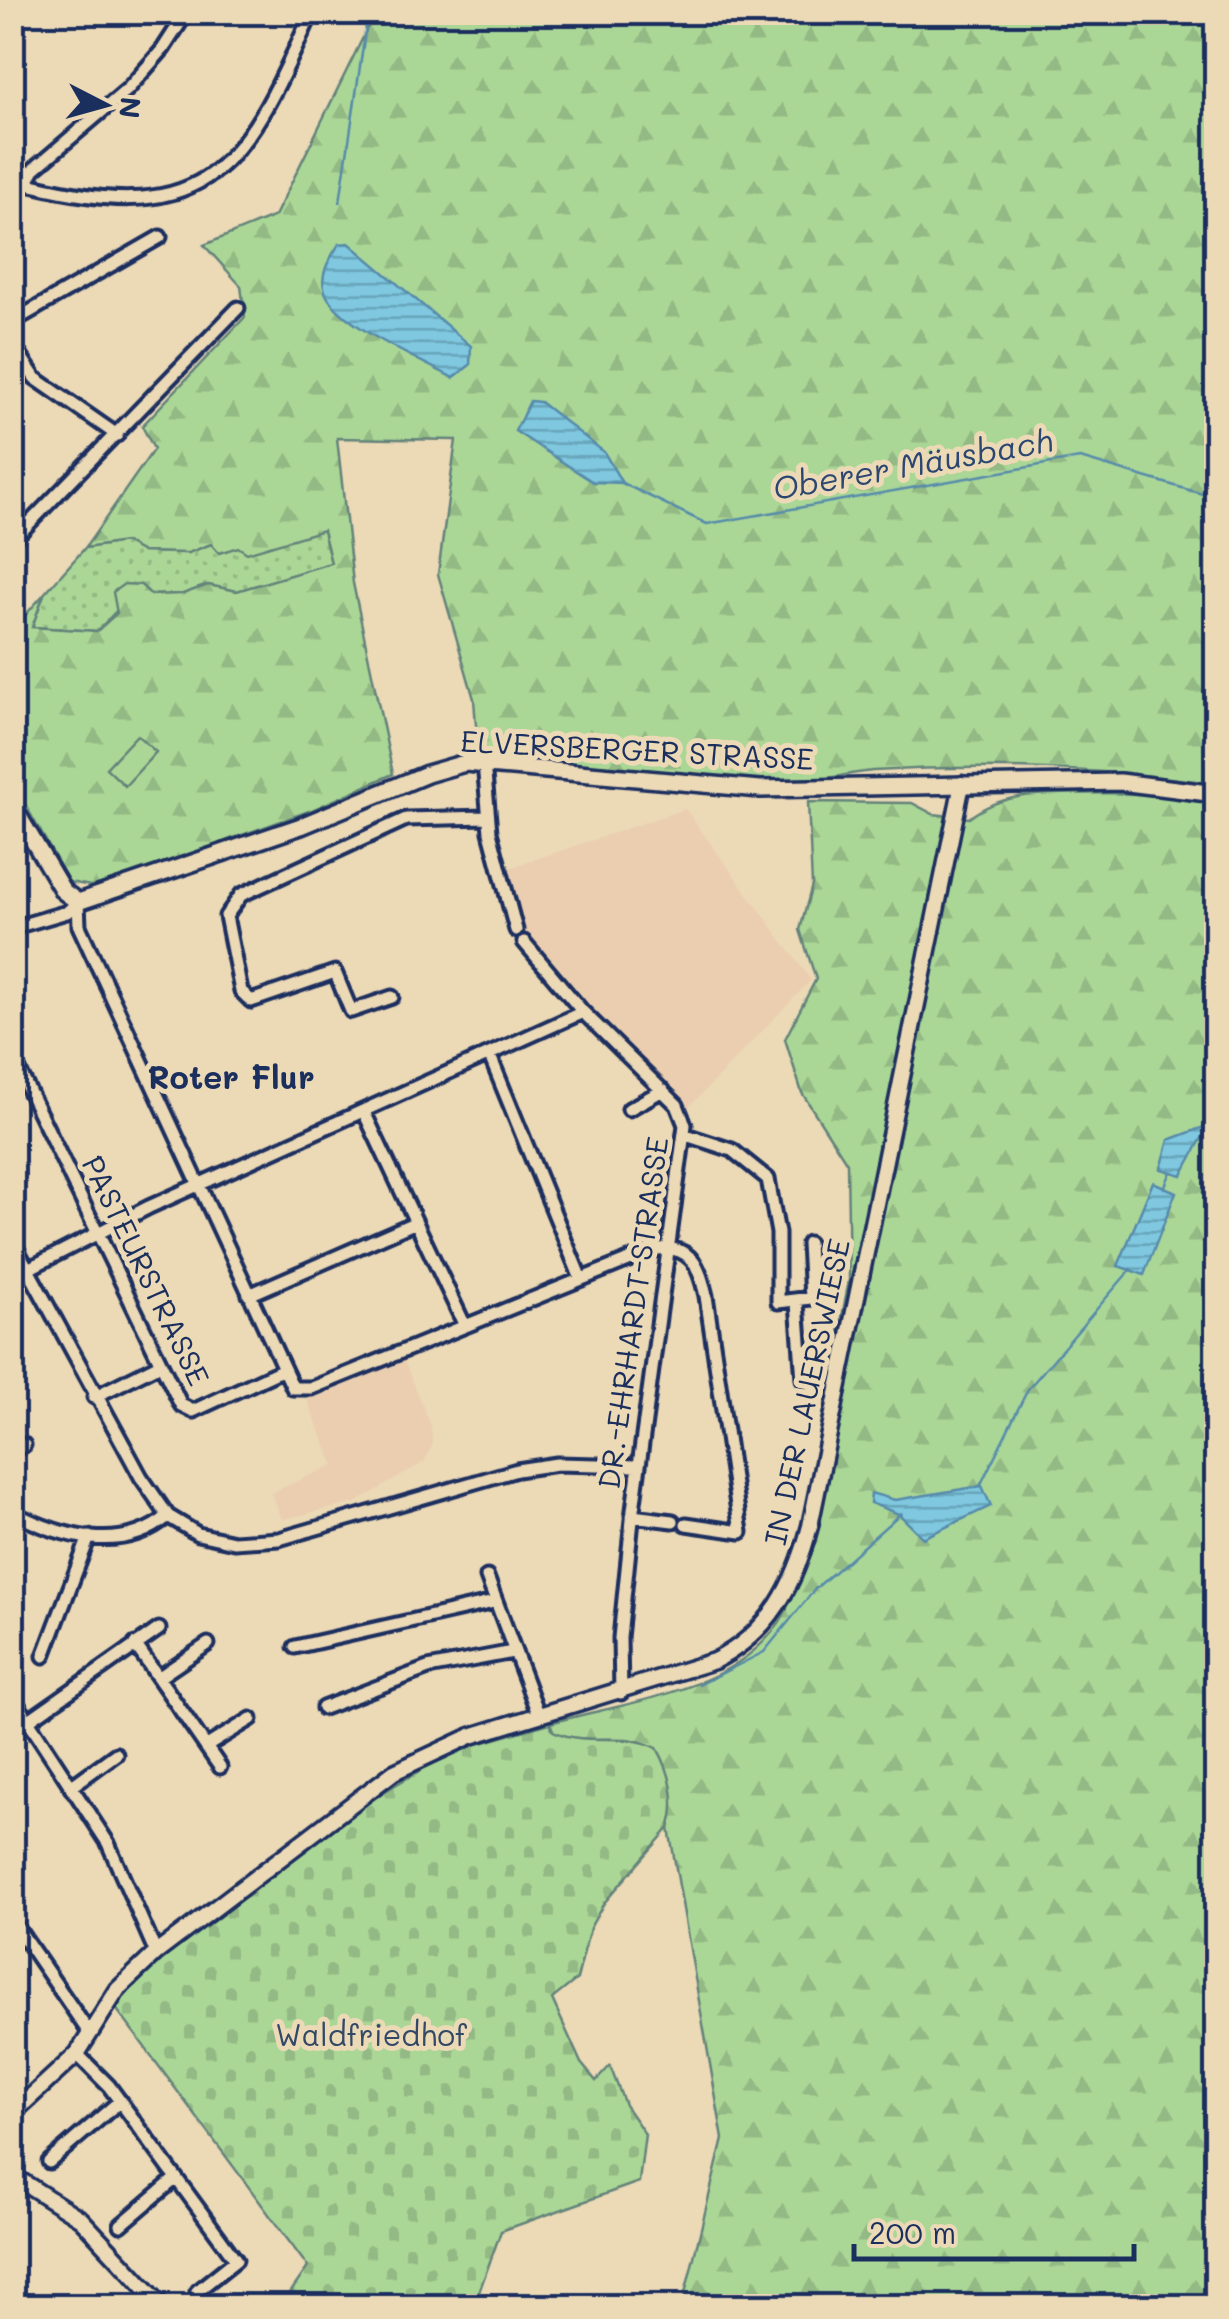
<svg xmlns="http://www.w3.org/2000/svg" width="1229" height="2319" font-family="Mali,sans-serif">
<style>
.built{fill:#eaceaf}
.grass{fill:url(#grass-dots);stroke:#63837a;stroke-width:2.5}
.forest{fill:url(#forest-firs);stroke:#63837a;stroke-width:2.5}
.cemetery{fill:url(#cemetery-stones);stroke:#63837a;stroke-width:2.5}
.pitch{fill:#abd796;stroke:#63837a;stroke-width:2.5}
.water{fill:url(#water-rules);stroke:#578bab;stroke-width:2.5}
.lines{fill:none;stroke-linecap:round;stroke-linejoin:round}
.stream{stroke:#578bab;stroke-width:2.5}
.minor-casing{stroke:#1b2f5e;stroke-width:19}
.tertiary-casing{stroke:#1b2f5e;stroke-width:21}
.secondary-casing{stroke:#1b2f5e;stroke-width:22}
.minor{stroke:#ecd9b6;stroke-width:11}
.tertiary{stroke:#ecd9b6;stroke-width:14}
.secondary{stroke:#ecd9b6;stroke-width:15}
.labels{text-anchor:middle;stroke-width:10;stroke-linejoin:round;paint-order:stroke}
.street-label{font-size:30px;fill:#1b2f5e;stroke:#ecd9b6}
.park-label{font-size:30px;fill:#314866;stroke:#ecd9b6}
.water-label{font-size:32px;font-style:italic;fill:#2a4671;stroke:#ecd9b6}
.neighbourhood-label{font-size:32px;font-weight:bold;fill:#1b2f5e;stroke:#ecd9b6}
</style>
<defs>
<pattern id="grass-dots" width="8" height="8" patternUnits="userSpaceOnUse" patternTransform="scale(2.5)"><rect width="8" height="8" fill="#abd796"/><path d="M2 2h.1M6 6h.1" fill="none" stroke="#93b984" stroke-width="1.8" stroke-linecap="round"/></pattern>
<pattern id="forest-firs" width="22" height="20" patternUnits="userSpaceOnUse" patternTransform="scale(2.5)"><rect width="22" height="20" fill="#abd796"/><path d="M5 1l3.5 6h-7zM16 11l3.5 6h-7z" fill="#93b984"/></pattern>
<pattern id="cemetery-stones" width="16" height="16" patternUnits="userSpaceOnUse" patternTransform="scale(2.5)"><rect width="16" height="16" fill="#abd796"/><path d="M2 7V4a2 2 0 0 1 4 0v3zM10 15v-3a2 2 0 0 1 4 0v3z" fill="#93b984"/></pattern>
<pattern id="water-rules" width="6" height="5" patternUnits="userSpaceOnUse" patternTransform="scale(2.5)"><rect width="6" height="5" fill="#7fc8df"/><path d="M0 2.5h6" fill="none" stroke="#67a3b8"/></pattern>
</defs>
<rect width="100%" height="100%" fill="#ecd9b6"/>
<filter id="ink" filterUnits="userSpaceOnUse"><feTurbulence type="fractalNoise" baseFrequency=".01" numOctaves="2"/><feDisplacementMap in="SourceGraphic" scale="20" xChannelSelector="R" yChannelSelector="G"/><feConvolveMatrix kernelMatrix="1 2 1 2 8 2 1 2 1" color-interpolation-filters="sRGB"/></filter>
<g filter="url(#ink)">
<path class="built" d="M685,809L811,980L689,1107L593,1011L522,929L501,871Z
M402,1356L431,1426L432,1445L424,1462L355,1503L282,1519L271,1493L334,1465L306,1397Z"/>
<path class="grass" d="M323,530L331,563L237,591L208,585L183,594L151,595L141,585L97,631L32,627L44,594L85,548L124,542L143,552L188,553L211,544L238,547Z"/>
<path class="forest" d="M375,13H1216V784C1111,768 980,764 873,771C851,773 828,779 805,781C702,786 580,770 478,752L474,699L438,574L456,440L337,438L353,583L393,774L312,810L96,887L69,882L13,783V629L44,594L32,627L97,631L117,613L113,592L124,584L141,585L151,595L183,594L208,585L237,591L331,563L323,530L247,553L238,547L219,553L211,544L188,553L143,552L124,542L85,548L154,449L142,426L245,317L241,286L204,245L275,216Z
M1109,793L1162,795L1216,805V2306H682L723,2139L669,1828C675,1811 672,1799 668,1782C655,1712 600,1754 553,1731L550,1723C629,1701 747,1691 787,1609L780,1592L799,1541L849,1280L847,1163L802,1093L785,1039L816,979L800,930L812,885L808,802L912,803L933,814L969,818C1008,787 1061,795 1109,793Z"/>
<path class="cemetery" d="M550,1723L553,1731C586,1747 625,1731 657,1748C671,1772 678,1802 669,1828L604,1903L590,1928L577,1979L552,1999L581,2063L596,2081L610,2066L625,2105L645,2134L639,2182L501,2231L474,2306H281L308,2267L115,2007L156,1962L363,1804L453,1751Z"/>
<path class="pitch" d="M137,735L156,752L125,786L106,768Z"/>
<path class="water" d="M349,243L471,346L470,365L453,378C423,361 330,322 324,288C320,272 331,257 339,244Z
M530,401L540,402L604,452L622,483L593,482L515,431Z
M1209,1125L1182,1175L1161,1169L1169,1140Z
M1153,1182L1176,1192L1144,1275L1118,1266Z
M982,1486L991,1506L923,1538L899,1514L870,1503L871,1493L895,1500Z"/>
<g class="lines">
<path class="stream" d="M340,202L368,12
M622,483L707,524L1080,458L1216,498
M1208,1127L1216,1117
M1164,1188L1171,1172
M980,1486L1028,1389L1131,1269
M699,1685L764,1652L816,1588L901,1513"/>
<defs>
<path id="minor" d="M12,180C204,231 239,178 312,12
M26,184L34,169L128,89L163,49L187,12
M12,322L160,237
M12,343L35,378L117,435
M12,541L238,308
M484,763L490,832L516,930
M78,902L79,926L293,1388H312L656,1249C692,1245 699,1266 706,1296L741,1532L686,1524
M12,928L67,912L78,902
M524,942L583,1012L677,1105L685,1125L633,1510L620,1638L621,1693
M392,997L351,1011L335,972L251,1001L241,991L226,916L241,895L406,819L488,817
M12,1056L181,1405L193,1411L284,1369
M490,1056L581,1279
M629,1109L663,1090
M364,1112L465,1326
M686,1135L732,1150L768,1179L778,1233V1302L811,1298L808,1243
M12,1240L141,1477L168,1516L198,1534L234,1542L279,1539L517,1470L557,1464L638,1466
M28,1269L149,1207L583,1012
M249,1295L414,1223
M797,1303L803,1379
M94,1397L160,1364
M12,1452L24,1445
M12,1512C62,1538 123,1554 168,1516
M632,1516L673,1521
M487,1577L539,1716
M135,1644L220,1767
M295,1647L494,1602
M44,1656L89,1537
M161,1676L208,1644
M12,1696L108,1843L156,1953
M323,1708L428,1668L513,1652
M12,1732L159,1629
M207,1746L251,1719
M72,1786L116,1754
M12,1920L90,2034
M77,2054L109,2086L236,2260L197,2291
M49,2162L120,2101
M121,2225L175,2179
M12,2295L23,2306"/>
<path id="tertiary" d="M12,2114L77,2054L118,1989L156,1953L394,1772L471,1736L714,1661C770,1633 795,1584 810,1526L962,784
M12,2175L81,2219L162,2306"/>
<path id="secondary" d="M12,805L63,891L78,902L301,826L427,774L465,763L760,789L1120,782L1216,794"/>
</defs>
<use href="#minor" class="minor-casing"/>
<use href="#tertiary" class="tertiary-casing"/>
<use href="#secondary" class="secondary-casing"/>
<use href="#minor" class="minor"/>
<use href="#tertiary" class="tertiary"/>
<use href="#secondary" class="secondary"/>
</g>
</g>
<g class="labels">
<g class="street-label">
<text transform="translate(637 751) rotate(3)" y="10">ELVERSBERGER STRASSE</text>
<text transform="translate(145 1271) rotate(64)" y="10">PASTEURSTRASSE</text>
<text transform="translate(634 1313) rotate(-82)" y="10">DR.-EHRHARDT-STRASSE</text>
<text transform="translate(808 1392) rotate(-78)" y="10">IN DER LAUERSWIESE</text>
</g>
<g class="park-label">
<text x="371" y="2046">Waldfriedhof</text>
</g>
<g class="water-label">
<text transform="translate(913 465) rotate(-10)" y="11">Oberer Mäusbach</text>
</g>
<g class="neighbourhood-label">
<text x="231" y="1089">Roter Flur</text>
</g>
</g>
<rect width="1229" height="2319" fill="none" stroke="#ecd9b6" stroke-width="50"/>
<rect x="25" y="25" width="1179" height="2269" fill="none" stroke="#1b2f5e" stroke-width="4" filter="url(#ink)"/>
<g transform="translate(105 105) rotate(96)" stroke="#ecd9b6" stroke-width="8" paint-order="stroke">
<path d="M0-8L18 38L0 25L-18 38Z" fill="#1b2f5e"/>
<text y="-15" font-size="28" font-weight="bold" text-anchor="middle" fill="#1b2f5e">N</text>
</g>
<path d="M854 2244v15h280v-15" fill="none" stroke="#1b2f5e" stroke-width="5"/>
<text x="869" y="2244" font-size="30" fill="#1b2f5e" stroke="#ecd9b6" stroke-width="8" paint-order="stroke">200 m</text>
</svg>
